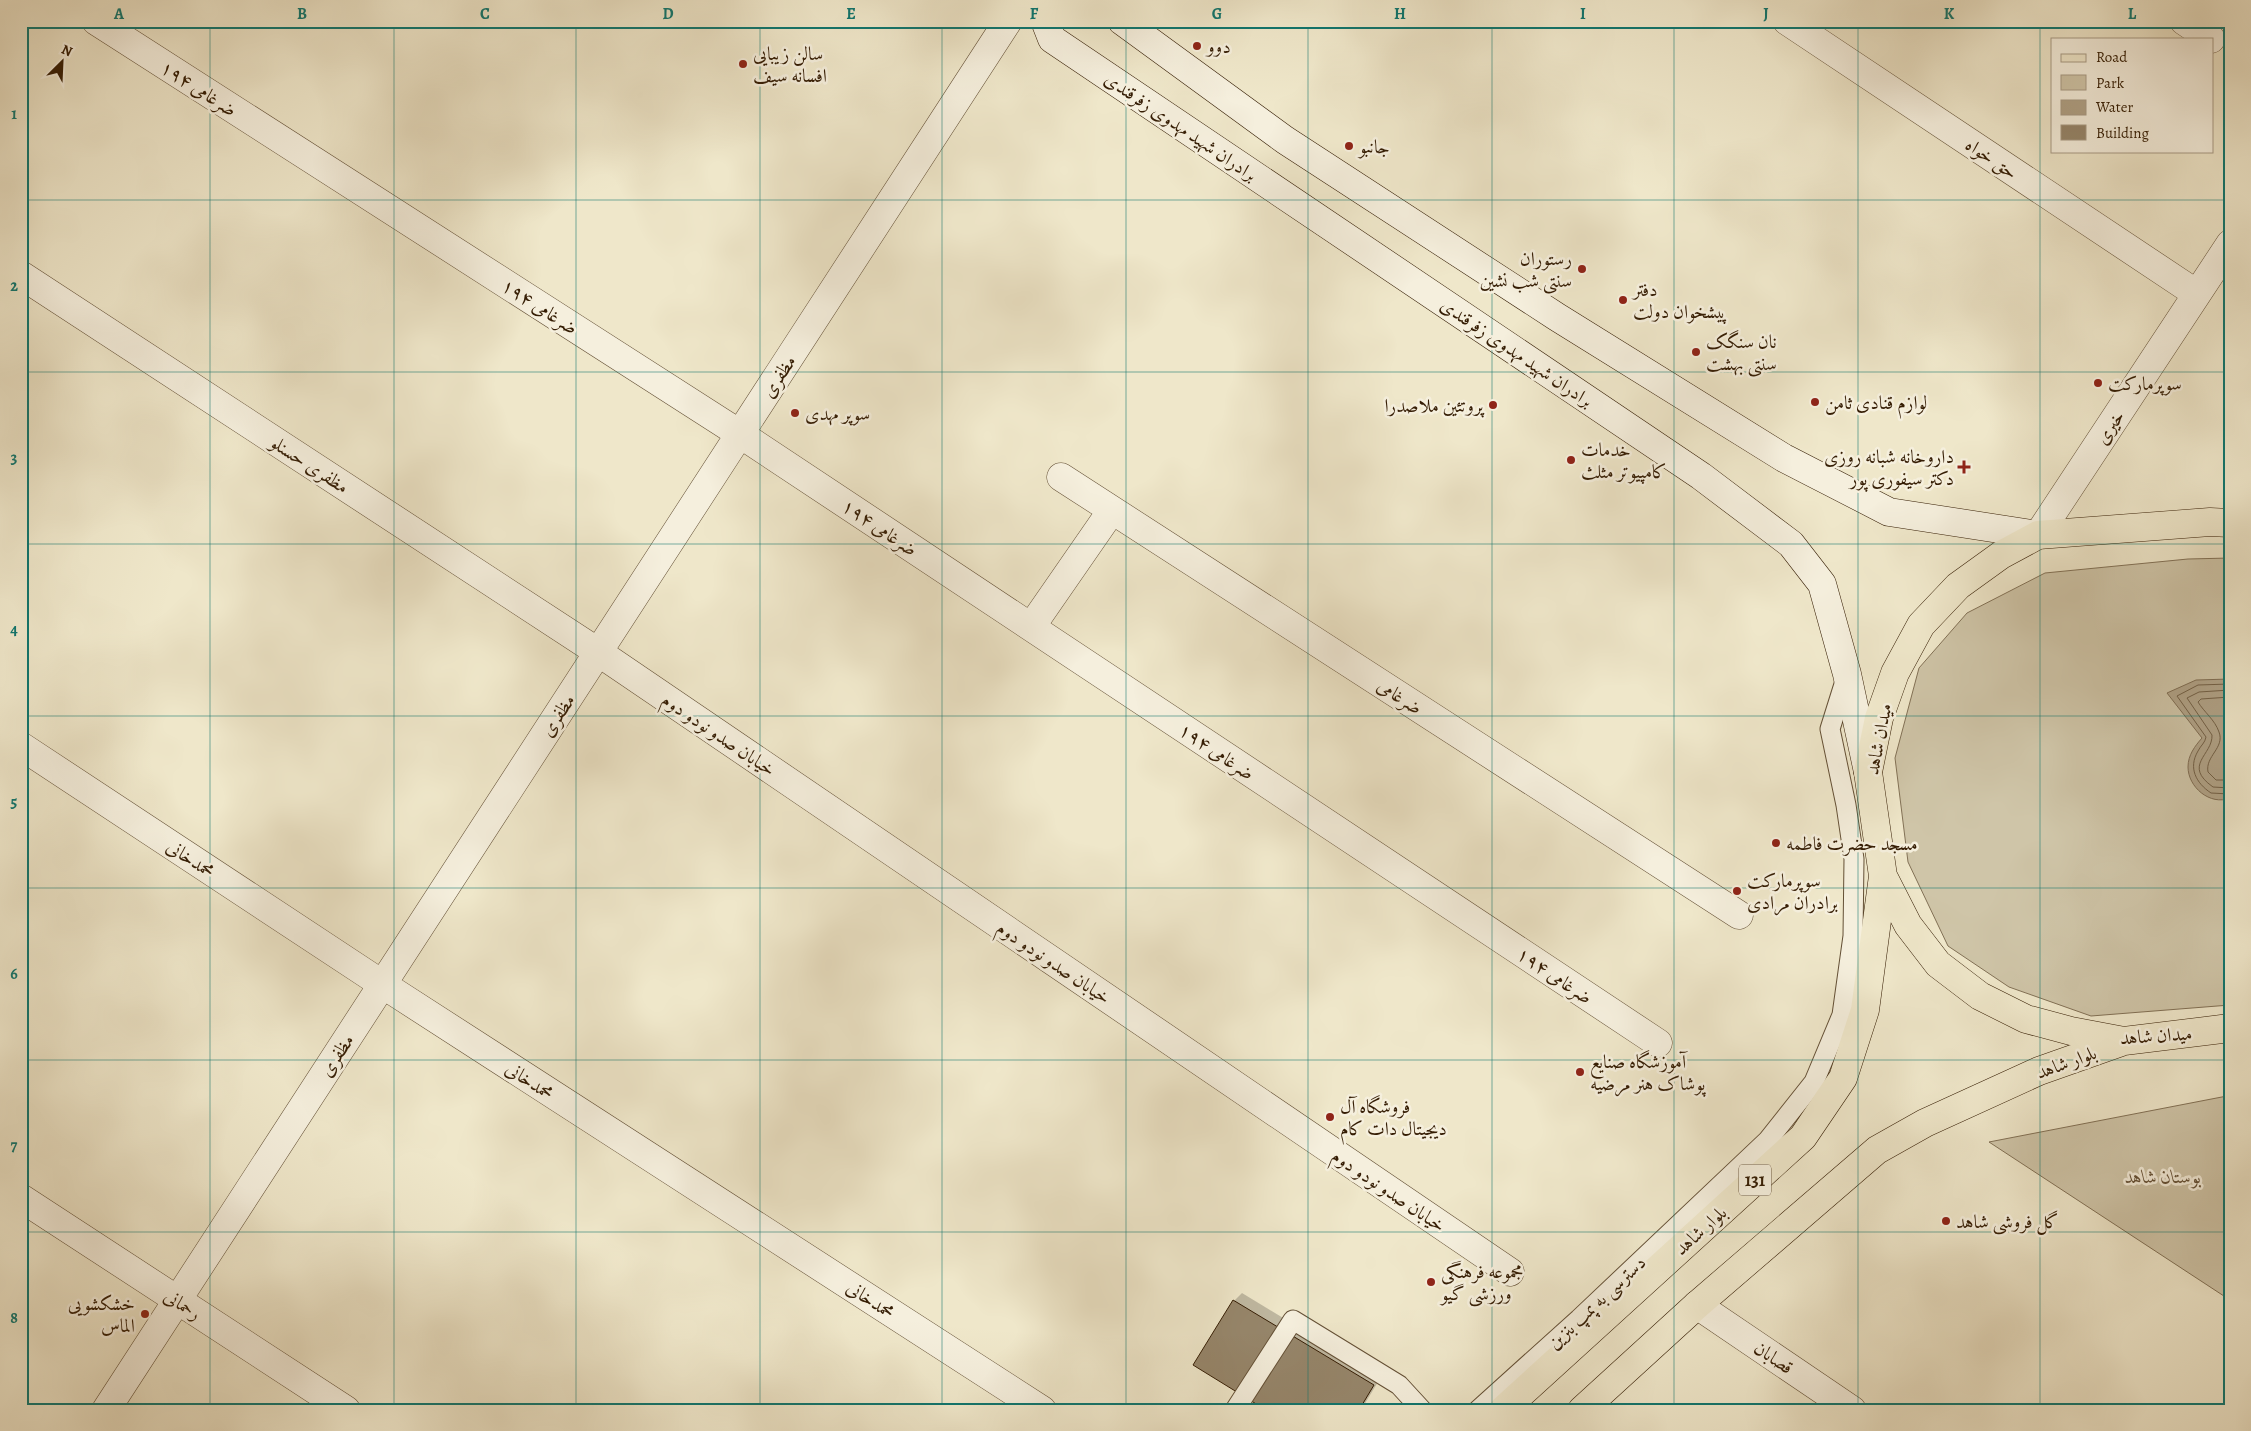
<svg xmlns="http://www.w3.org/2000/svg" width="2251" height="1431" font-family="Alegreya,Amiri,serif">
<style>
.green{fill:#cfc5a8;stroke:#827156}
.water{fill:#b0a287;stroke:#7f6d53}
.shadow{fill:#0003}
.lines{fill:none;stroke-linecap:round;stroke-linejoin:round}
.shore{stroke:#726046;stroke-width:1}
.building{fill:#96866b;stroke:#351d04}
.service-casing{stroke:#645036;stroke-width:21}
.minor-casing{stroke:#645036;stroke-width:29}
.secondary-casing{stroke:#351d04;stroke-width:29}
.primary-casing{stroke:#351d04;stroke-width:29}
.service{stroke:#f5efdd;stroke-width:19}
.minor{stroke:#f5efdd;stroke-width:28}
.secondary{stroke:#f5efdd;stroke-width:28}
.primary{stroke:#efe7ca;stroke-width:28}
.grid{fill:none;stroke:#0f766e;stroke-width:1;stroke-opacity:0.55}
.poi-dot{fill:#8f2418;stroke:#f5efdd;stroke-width:2}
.labels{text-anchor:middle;stroke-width:5;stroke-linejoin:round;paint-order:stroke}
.shield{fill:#f5efdd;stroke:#6f5c45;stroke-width:1}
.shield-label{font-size:18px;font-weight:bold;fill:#351d04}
.poi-label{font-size:19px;fill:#351d04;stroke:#f5efdd;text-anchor:start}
.street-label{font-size:19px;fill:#351d04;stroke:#f5efdd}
.park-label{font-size:19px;font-style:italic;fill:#634f35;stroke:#f5efdd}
.neatline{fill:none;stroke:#0f766e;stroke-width:2}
.grid-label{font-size:16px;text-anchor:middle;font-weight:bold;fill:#0f766e}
</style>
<rect width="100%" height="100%" fill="#efe7ca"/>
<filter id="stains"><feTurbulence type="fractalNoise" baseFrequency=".004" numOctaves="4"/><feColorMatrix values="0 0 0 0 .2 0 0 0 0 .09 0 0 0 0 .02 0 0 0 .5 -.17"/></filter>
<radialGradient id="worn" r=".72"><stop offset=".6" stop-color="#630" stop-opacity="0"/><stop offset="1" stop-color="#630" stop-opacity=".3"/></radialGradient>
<path class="green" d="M2230,558V1005L2091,1016L2009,987L1948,946L1908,862L1895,758L1919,668L1967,613L2045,573L2188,559Z
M2230,1096V1300L1989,1142L2227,1096Z"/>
<path class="water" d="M2230,679V798C2210,806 2188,787 2188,767C2188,755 2195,746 2202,738L2167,693L2196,680Z"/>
<path class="shadow" d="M1242,1293L1381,1377L1361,1410H1268L1234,1301Z"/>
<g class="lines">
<path class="shore" d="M2230,684L2198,685L2177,696L2206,737C2205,743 2201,745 2198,751C2188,768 2196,783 2211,793L2230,794
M2230,690L2199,692L2187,698L2212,735C2213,755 2182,765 2213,787L2230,788
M2230,697L2201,699L2198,702C2204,712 2215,720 2219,732C2225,748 2205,756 2208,772L2216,780H2230"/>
</g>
<path class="building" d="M1233,1300L1374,1385L1359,1410H1266L1193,1365Z"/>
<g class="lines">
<defs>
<path id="service" d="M1235,1410L1293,1320L1399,1385L1422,1410
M1478,1410L1579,1319L1768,1140L1814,1082L1842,1015L1853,936L1854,859L1846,805L1830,729L1846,678"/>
<path id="minor" d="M96,21L740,434L1658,1043
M1787,21L2197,294
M2184,21L2211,39
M21,275L598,652L1510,1272
M1061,477L1739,915
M2038,535L2230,244
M1031,627L1112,510
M21,746L382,984L1042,1410
M21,1198L346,1410
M1697,1305L1852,1410
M106,1410L1008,21"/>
<path id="secondary" d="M1045,21L1052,39L1701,476L1791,544L1822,584L1847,674L1868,772
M1122,21L1285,140L1557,317L1784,458L1889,512L2038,535"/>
<path id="primary" d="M2230,523L2210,522L2038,535L2001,555L1958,586L1921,625L1895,673L1879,718L1868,772L1883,876L1908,925L1938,964L1980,996L2026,1019L2071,1031L2124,1041L2230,1028
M1503,1410L1803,1137L1843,1078L1865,1010L1883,876
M1582,1410L1697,1305L1877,1150L1925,1123L2039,1071L2124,1041"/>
</defs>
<use href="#service" class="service-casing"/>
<use href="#minor" class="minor-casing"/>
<use href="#secondary" class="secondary-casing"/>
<use href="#primary" class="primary-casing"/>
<use href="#service" class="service"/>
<use href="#minor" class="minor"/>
<use href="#secondary" class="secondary"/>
<use href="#primary" class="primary"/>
</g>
<path class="grid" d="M210,21V1410M394,21V1410M576,21V1410M760,21V1410M942,21V1410M1126,21V1410M1308,21V1410M1492,21V1410M1674,21V1410M1858,21V1410M2040,21V1410M21,200H2230M21,372H2230M21,544H2230M21,716H2230M21,888H2230M21,1060H2230M21,1232H2230"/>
<g class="poi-dot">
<circle cx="1197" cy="46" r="5"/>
<circle cx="743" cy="64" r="5"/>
<circle cx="1349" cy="146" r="5"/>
<circle cx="1582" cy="269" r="5"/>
<circle cx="1623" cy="300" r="5"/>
<circle cx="1696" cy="352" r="5"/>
<circle cx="2098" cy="383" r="5"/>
<circle cx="1815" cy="402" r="5"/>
<circle cx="1493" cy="405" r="5"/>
<circle cx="795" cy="413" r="5"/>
<circle cx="1571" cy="460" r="5"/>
<path d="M1961.5 459.5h5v5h5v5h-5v5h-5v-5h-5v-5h5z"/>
<circle cx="1776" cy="843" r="5"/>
<circle cx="1737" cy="891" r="5"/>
<circle cx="1580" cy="1072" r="5"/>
<circle cx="1330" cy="1117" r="5"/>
<circle cx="1946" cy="1221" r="5"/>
<circle cx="1431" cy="1282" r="5"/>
<circle cx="145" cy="1314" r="5"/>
</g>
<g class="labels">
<rect class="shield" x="1739" y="1164.5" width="32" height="31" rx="4"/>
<g class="shield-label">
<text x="1755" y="1186">131</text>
</g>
<g class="poi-label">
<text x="1207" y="53">دوو</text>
<text x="753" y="60">سالن زیبایی<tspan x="753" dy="22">افسانه سیف</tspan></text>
<text x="1359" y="153">جانبو</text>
<text x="1572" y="265" text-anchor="end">رستوران<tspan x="1572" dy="22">سنتی شب نشین</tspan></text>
<text x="1633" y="296">دفتر<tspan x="1633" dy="22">پیشخوان دولت</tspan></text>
<text x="1706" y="348">نان سنگک<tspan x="1706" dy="22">سنتی بهشت</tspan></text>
<text x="2108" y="390">سوپرمارکت</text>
<text x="1825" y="409">لوازم قنادی ثامن</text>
<text x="1483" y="412" text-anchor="end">پروتئین ملاصدرا</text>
<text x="805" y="420">سوپر مهدی</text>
<text x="1581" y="456">خدمات<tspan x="1581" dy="22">کامپیوتر مثلث</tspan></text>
<text x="1954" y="463" text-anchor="end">داروخانه شبانه روزی<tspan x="1954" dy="22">دکتر سیفوری پور</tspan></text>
<text x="1786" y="850">مسجد حضرت فاطمه</text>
<text x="1747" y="887">سوپرمارکت<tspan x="1747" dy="22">برادران مرادی</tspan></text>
<text x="1590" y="1068">آموزشگاه صنایع<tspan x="1590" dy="22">پوشاک هنر مرضیه</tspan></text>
<text x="1340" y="1113">فروشگاه آل<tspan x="1340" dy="22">دیجیتال دات کام</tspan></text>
<text x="1956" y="1228">گل فروشی شاهد</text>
<text x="1441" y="1278">مجموعه فرهنگی<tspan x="1441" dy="22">ورزشی گیو</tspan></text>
<text x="135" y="1310" text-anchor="end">خشکشویی<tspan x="135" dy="22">الماس</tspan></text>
</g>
<g class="street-label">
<text transform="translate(199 88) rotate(33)" y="7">ضرغامی ۱۹۴</text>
<text transform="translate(1181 126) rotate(34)" y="7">برادران شهید مهدوی زفرقندی</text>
<text transform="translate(1992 158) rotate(34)" y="7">حق خواه</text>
<text transform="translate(540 306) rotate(33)" y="7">ضرغامی ۱۹۴</text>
<text transform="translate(1517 352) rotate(34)" y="7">برادران شهید مهدوی زفرقندی</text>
<text transform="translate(778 376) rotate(-57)" y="7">مظفری</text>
<text transform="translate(2109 427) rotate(-57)" y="7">خیری</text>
<text transform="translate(310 464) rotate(33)" y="7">مظفری حسنلو</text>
<text transform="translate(880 527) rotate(34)" y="7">ضرغامی ۱۹۴</text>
<text transform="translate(1400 696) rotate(33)" y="7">ضرغامی</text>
<text transform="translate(557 715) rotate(-57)" y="7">مظفری</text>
<text transform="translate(719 734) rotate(34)" y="7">خیابان صدو نودو دوم</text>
<text transform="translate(1878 739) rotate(-79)" y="7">میدان شاهد</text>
<text transform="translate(1217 751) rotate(34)" y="7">ضرغامی ۱۹۴</text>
<text transform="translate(191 858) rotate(33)" y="7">محمدخانی</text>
<text transform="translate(1054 962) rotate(34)" y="7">خیابان صدو نودو دوم</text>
<text transform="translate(1555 975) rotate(34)" y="7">ضرغامی ۱۹۴</text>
<text transform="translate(2156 1035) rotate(-4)" y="7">میدان شاهد</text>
<text transform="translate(336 1055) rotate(-57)" y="7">مظفری</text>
<text transform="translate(2066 1062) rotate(-20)" y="7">بلوار شاهد</text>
<text transform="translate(530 1080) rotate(33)" y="7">محمدخانی</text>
<text transform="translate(1389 1190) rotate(34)" y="7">خیابان صدو نودو دوم</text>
<text transform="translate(1700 1230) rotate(-42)" y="7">بلوار شاهد</text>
<text transform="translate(871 1299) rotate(33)" y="7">محمدخانی</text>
<text transform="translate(1596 1302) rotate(-43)" y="7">دسترسی به پمپ بنزین</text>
<text transform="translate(183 1304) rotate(33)" y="7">رحمانی</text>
<text transform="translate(1774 1357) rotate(34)" y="7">قصابان</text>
</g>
<g class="park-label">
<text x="2163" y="1183">بوستان شاهد</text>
</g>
</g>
<rect width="2251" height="1431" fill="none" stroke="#efe7ca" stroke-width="55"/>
<rect x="2051" y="38" width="162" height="115" fill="#f5efdd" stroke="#a89b86"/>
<rect x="2061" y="54" width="25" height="8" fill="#efe7ca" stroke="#a89b86"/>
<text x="2096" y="62" font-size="15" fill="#351d04">Road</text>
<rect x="2061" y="75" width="25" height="15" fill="#cfc5a8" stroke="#a89b86"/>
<text x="2096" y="88" font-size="15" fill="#351d04">Park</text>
<rect x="2061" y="100" width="25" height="15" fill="#b0a287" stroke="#a89b86"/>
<text x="2096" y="112" font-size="15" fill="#351d04">Water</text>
<rect x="2061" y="125" width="25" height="15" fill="#96866b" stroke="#a89b86"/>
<text x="2096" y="138" font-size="15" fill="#351d04">Building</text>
<g transform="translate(62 62) rotate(24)" stroke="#f5efdd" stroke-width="4" paint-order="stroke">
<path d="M0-4L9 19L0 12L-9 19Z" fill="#351d04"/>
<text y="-8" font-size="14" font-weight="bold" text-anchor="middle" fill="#351d04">N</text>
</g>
<rect x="28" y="28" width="2196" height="1376" class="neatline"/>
<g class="grid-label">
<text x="119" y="19">A</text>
<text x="302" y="19">B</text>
<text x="485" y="19">C</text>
<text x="668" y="19">D</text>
<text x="851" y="19">E</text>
<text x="1034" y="19">F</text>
<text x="1217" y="19">G</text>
<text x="1400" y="19">H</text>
<text x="1583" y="19">I</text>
<text x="1766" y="19">J</text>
<text x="1949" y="19">K</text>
<text x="2132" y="19">L</text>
<text x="14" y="119">1</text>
<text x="14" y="291">2</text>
<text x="14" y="463">3</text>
<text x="14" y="635">4</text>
<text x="14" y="807">5</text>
<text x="14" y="979">6</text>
<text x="14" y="1151">7</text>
<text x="14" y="1323">8</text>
</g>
<rect width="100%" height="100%" filter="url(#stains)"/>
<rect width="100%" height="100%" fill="url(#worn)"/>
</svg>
